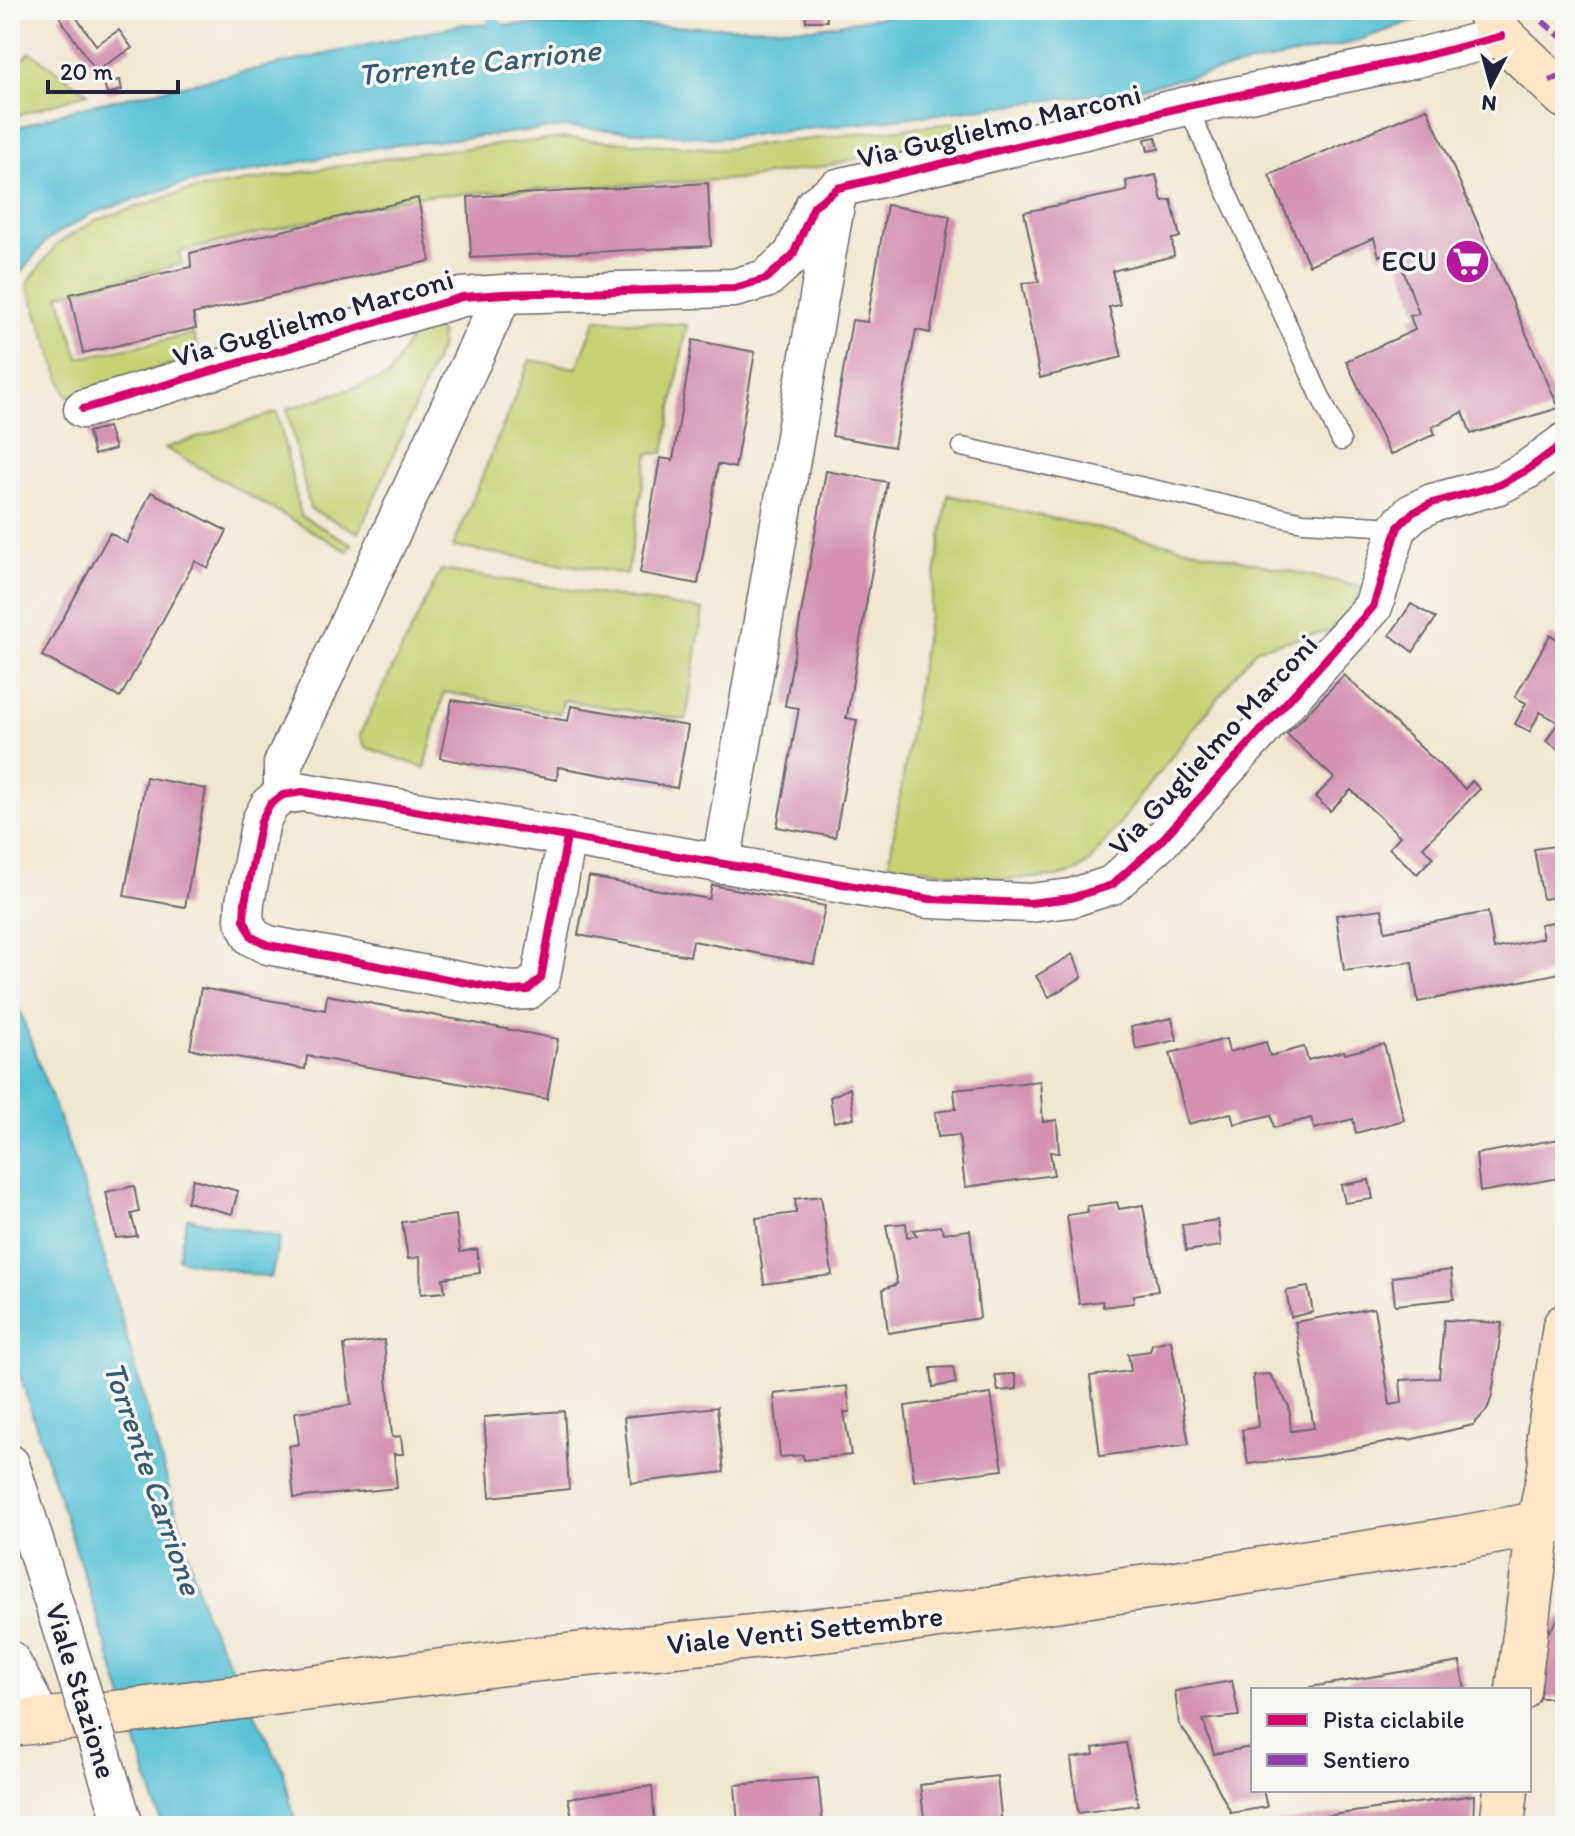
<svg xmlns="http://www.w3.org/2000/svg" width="1575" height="1836" font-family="Itim,sans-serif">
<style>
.green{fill:#c5d273;stroke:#747a57;stroke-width:2}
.water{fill:#5ac2d7;stroke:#3e7289;stroke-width:2}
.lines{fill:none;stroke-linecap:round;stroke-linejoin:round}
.stream{stroke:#5ac2d7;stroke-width:14}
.building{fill:#d492b0}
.lane-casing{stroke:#6a676f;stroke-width:21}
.street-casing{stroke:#6a676f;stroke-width:41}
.secondary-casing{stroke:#6a676f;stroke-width:47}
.lane{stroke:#fff;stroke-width:18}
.street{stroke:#fff;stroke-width:38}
.secondary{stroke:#fde5c5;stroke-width:44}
.street-bridge-casing{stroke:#6a676f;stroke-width:41;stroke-linecap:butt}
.street-bridge{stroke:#fff;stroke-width:38}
.quiet{stroke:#8e44ad;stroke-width:6;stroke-dasharray:12 6;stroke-linecap:butt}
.cycleway-casing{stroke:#f6f6f2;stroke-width:13}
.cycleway{stroke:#d6006c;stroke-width:8}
.labels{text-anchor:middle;stroke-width:7;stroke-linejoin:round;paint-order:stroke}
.street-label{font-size:30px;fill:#22223b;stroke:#f6f6f2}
.poi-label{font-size:30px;fill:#22223b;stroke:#f6f6f2;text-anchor:end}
.water-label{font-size:32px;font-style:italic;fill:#365a72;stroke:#f6f6f2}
</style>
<rect width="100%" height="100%" fill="#f6f6f2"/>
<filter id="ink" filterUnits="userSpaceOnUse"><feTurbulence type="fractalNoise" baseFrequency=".0125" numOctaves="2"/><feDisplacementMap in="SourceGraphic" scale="16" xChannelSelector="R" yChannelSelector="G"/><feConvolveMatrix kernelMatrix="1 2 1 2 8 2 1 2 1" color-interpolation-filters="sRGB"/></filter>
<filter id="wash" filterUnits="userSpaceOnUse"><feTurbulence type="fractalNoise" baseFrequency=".006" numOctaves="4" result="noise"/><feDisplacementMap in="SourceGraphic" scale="32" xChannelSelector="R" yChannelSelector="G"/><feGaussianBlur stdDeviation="1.8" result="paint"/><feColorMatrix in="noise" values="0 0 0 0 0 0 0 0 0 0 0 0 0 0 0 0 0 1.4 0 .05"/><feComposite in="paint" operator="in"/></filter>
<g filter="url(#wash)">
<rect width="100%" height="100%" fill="#f0e7cf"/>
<path class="green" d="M30,52L88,93L10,118V72Z
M969,121L971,132L825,166L742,179L416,196L179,252L182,264L59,295L79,358L193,334L199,355L67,397L27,284L57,244L96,220L183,192L418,153L564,138L723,149Z
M596,319L687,325L664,453L648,454L627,574L453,547L530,360L577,368Z
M432,326L441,334L440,349L359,533L310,509L287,409L388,377L414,331Z
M277,412L301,516L352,544L347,551L165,448Z
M948,495L1362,587L1351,612L1329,631L1257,648L1090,861L1078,871L1057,877L1004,879L889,865Z
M441,570L703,610L686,720L563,700L560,713L444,692L425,768L365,747L360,734Z"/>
<path class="water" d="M924,10H1444L1351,43L1123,91L846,125L720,138L566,127L379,147L179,185L93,213L47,240L10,286V130L77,108L465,24L813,28Z
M10,984L85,1189L205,1615L283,1770L296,1826H162L102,1631L10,1345Z
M187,1218L280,1237L271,1278L178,1259Z"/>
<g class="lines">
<path class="stream" d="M492,10L499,41"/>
</g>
<g id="blocks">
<path class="building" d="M10,10H14L20,16L10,28Z
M71,10L96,45L119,30L132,48L96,71L60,18Z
M805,10H826L827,21H806Z
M120,80L122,90L107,94L104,83Z
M1427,108L1559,408L1471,434L1463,412L1432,427L1435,434L1390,455L1346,361L1415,330L1410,316L1419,314L1395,248L1379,256L1374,238L1309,265L1269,175Z
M1156,137L1159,149L1148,151L1145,139Z
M1156,175L1162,201L1171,200L1180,237L1172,239L1174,256L1112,271L1120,305L1109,307L1122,357L1040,378L1022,283L1039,282L1024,212L1127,191L1126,181Z
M708,183L711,246L471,258L468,197Z
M418,198L430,261L193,314L196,328L83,353L70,294L191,267L190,253Z
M887,205L950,216L930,333L916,330L894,447L832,436L852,320L867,322Z
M693,340L755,352L735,468L718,464L698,584L640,573L660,458L673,460Z
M108,427L115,449L94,455L88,432Z
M826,471L887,482L847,716L846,718L857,720L835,837L777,827L799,708L785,706Z
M151,492L227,531L208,568L195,561L120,698L42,656L110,533L127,543Z
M1411,604L1436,618L1413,652L1390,635Z
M1550,635L1565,643V653L1562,659L1565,661V674L1559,684L1565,687V753L1546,741L1558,722L1540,712L1530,732L1515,724L1526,703L1515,697Z
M1344,675L1465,789L1472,781L1480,789L1423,847L1433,857L1417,874L1389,848L1400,836L1351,790L1330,811L1315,797L1334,778L1287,734Z
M452,700L568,721L571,706L688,726L677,788L558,767L557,780L440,758Z
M146,777L206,789L185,907L124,896Z
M1565,831V972L1418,1002L1412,962L1344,971L1336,915L1382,909L1385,931L1488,912L1494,949L1543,938L1540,924L1560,921L1558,897L1543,899L1534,849L1562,845L1559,832Z
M589,877L709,899L712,885L825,906L814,964L693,941L690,956L578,935Z
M1073,954L1082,977L1049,997L1036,976Z
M201,988L325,1010L327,995L558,1039L547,1099L307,1056L305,1069L190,1049Z
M1172,1018L1177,1040L1136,1049L1131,1027Z
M1226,1039L1229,1052L1266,1042L1270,1056L1304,1047L1308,1060L1344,1051L1345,1054L1384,1044L1404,1120L1356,1133L1353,1119L1314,1129L1311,1118L1274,1128L1271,1115L1234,1124L1231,1113L1188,1124L1170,1053Z
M1040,1081L1043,1122L1057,1120L1059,1153L1050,1152L1054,1175L965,1187L959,1135L938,1137L935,1112L956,1109L954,1090Z
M850,1088L854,1118L834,1122L830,1097Z
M1565,1138V1177L1480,1192L1476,1154Z
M193,1179L238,1191L232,1214L187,1202Z
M1369,1180L1373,1199L1345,1203L1341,1185Z
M134,1186L139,1212L131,1214L137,1236L116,1238L106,1192Z
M821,1196L832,1275L764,1284L756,1218L796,1213L795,1199Z
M1117,1202L1119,1209L1143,1205L1158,1291L1133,1295L1134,1303L1103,1307L1102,1301L1079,1304L1067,1215L1088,1212L1087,1206Z
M456,1215L460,1252L477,1249L480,1273L443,1278L445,1292L421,1294L420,1257L408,1259L402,1222Z
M1218,1220L1221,1246L1186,1251L1182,1225Z
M906,1223L907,1237L917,1236L913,1230L940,1226L944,1233L970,1230L980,1318L888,1333L883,1289L897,1284L886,1225Z
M1451,1270L1454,1299L1395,1305L1392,1277Z
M1308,1287L1313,1312L1291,1317L1286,1291Z
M1374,1308L1390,1405L1402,1403L1400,1380L1439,1378L1444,1320L1502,1323L1492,1396L1487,1410L1473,1425L1409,1440L1404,1439L1318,1456L1248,1464L1242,1430L1258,1427L1253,1375L1270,1374L1289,1406L1291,1431L1314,1428L1295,1322Z
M384,1340L392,1437L401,1436L403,1454H394L397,1488L294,1498L289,1446L299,1444L295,1412L351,1405L344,1345Z
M1171,1340L1189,1444L1100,1456L1090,1376L1131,1371L1128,1354L1150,1351L1152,1344Z
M953,1367L956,1383L933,1387L931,1368Z
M1015,1374L1017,1389L998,1391L995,1375Z
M847,1386L850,1412H844L851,1455L804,1460L803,1455L780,1457L774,1394Z
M991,1394L1003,1470L914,1481L905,1406Z
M717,1407L724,1472L631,1483L624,1417Z
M564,1411L569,1489L490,1497L484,1417Z
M1565,1618V1698H1539L1544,1639L1558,1619Z
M1460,1662L1465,1690H1310V1687Z
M1232,1681L1239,1716L1203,1720L1214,1754L1251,1747L1253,1753V1790H1263L1267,1807L1231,1813L1202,1757L1179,1724L1175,1691Z
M1126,1743L1138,1805L1078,1813L1071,1758L1094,1755L1093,1748Z
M997,1776L1002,1826H925L920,1785Z
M818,1778L823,1826H738L735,1785Z
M652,1786L655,1826H574L568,1798Z
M1474,1795L1473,1826H1276L1275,1823Z"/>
</g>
</g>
<g filter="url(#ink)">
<use href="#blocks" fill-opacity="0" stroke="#6a676f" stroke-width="2"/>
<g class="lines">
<defs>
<path id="lane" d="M1187,106L1341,441
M962,447L1303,522L1398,527"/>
<path id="street" d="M83,409L462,297L503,294L734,288L766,279L793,255L814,206L838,188L1187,106L1417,58L1502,36
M283,795V764L503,294
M567,837L541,978L528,990L510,991L268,945L252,937L244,920L245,902L261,821L270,804L283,795L303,792L930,899L1030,903L1071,898L1112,885L1160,842L1373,607L1398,527L1412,513L1432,503L1499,485L1527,470L1565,442
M721,864L838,188
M10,1464L26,1515
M10,1660L43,1721"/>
<path id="secondary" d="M1488,10L1502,36L1565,96
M1518,1690L1539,1525L1551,1463L1549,1436L1565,1326
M10,1724L124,1712L528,1660L888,1623L1169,1584L1461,1538L1565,1519
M1502,1826L1506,1790"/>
</defs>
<use href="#lane" class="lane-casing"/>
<use href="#street" class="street-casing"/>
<use href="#secondary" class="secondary-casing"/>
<use href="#lane" class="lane"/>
<use href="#street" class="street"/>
<use href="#secondary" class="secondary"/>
<defs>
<path id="street-bridge" d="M26,1515L124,1826"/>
</defs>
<use href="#street-bridge" class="street-bridge-casing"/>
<use href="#street-bridge" class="street-bridge"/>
<path class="quiet" d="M1529,10L1565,40
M1550,81L1565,75"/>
<defs>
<path id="cycleway" d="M83,409L462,297L503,294L734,288L766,279L793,255L814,206L838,188L1187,106L1417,58L1502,36
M567,837L541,978L528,990L510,991L268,945L252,937L244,920L245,902L261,821L270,804L283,795L303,792L930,899L1030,903L1071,898L1112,885L1160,842L1373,607L1398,527L1412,513L1432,503L1499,485L1527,470L1565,442"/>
</defs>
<use href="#cycleway" class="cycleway-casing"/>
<use href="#cycleway" class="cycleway"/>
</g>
</g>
<defs>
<symbol id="supermarket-disc" viewBox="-11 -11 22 22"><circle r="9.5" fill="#b5179e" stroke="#f6f6f2"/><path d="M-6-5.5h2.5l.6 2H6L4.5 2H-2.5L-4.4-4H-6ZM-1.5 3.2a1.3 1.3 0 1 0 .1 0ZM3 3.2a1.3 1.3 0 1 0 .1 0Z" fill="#fff"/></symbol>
</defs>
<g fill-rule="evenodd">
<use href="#supermarket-disc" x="1442" y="236" width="51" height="51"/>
</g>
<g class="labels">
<g class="street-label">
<text transform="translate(999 126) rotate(-13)" y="10">Via Guglielmo Marconi</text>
<text transform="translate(313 318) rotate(-16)" y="10">Via Guglielmo Marconi</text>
<text transform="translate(1213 745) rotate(-47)" y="10">Via Guglielmo Marconi</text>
<text transform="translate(805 1630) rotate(-6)" y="10">Viale Venti Settembre</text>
<text transform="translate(81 1691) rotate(73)" y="10">Viale Stazione</text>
</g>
<g class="poi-label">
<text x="1437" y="271">ECU</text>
</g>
<g class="water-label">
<text transform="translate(479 62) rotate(-6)" y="11">Torrente Carrione</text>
<text transform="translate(153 1478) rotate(71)" y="11">Torrente Carrione</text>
</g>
</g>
<rect width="1575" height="1836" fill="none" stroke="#f6f6f2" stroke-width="40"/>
<rect x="1251" y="1688" width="280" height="104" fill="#f6f6f2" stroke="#a1a1a9" stroke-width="2"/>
<rect x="1267" y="1714" width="40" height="12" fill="#d6006c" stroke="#a1a1a9" stroke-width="2"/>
<text x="1323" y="1728" font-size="24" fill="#22223b">Pista ciclabile</text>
<rect x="1267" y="1754" width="40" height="12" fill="#8e44ad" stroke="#a1a1a9" stroke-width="2"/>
<text x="1323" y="1768" font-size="24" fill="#22223b">Sentiero</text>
<g transform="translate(1491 84) rotate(186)" stroke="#f6f6f2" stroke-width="6" paint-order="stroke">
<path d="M0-6L14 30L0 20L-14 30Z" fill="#22223b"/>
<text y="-12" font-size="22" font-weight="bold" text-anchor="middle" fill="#22223b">N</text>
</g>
<path d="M48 80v12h130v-12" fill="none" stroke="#22223b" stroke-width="4"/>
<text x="60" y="80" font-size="24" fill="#22223b" stroke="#f6f6f2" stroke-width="6" paint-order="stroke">20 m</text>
</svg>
